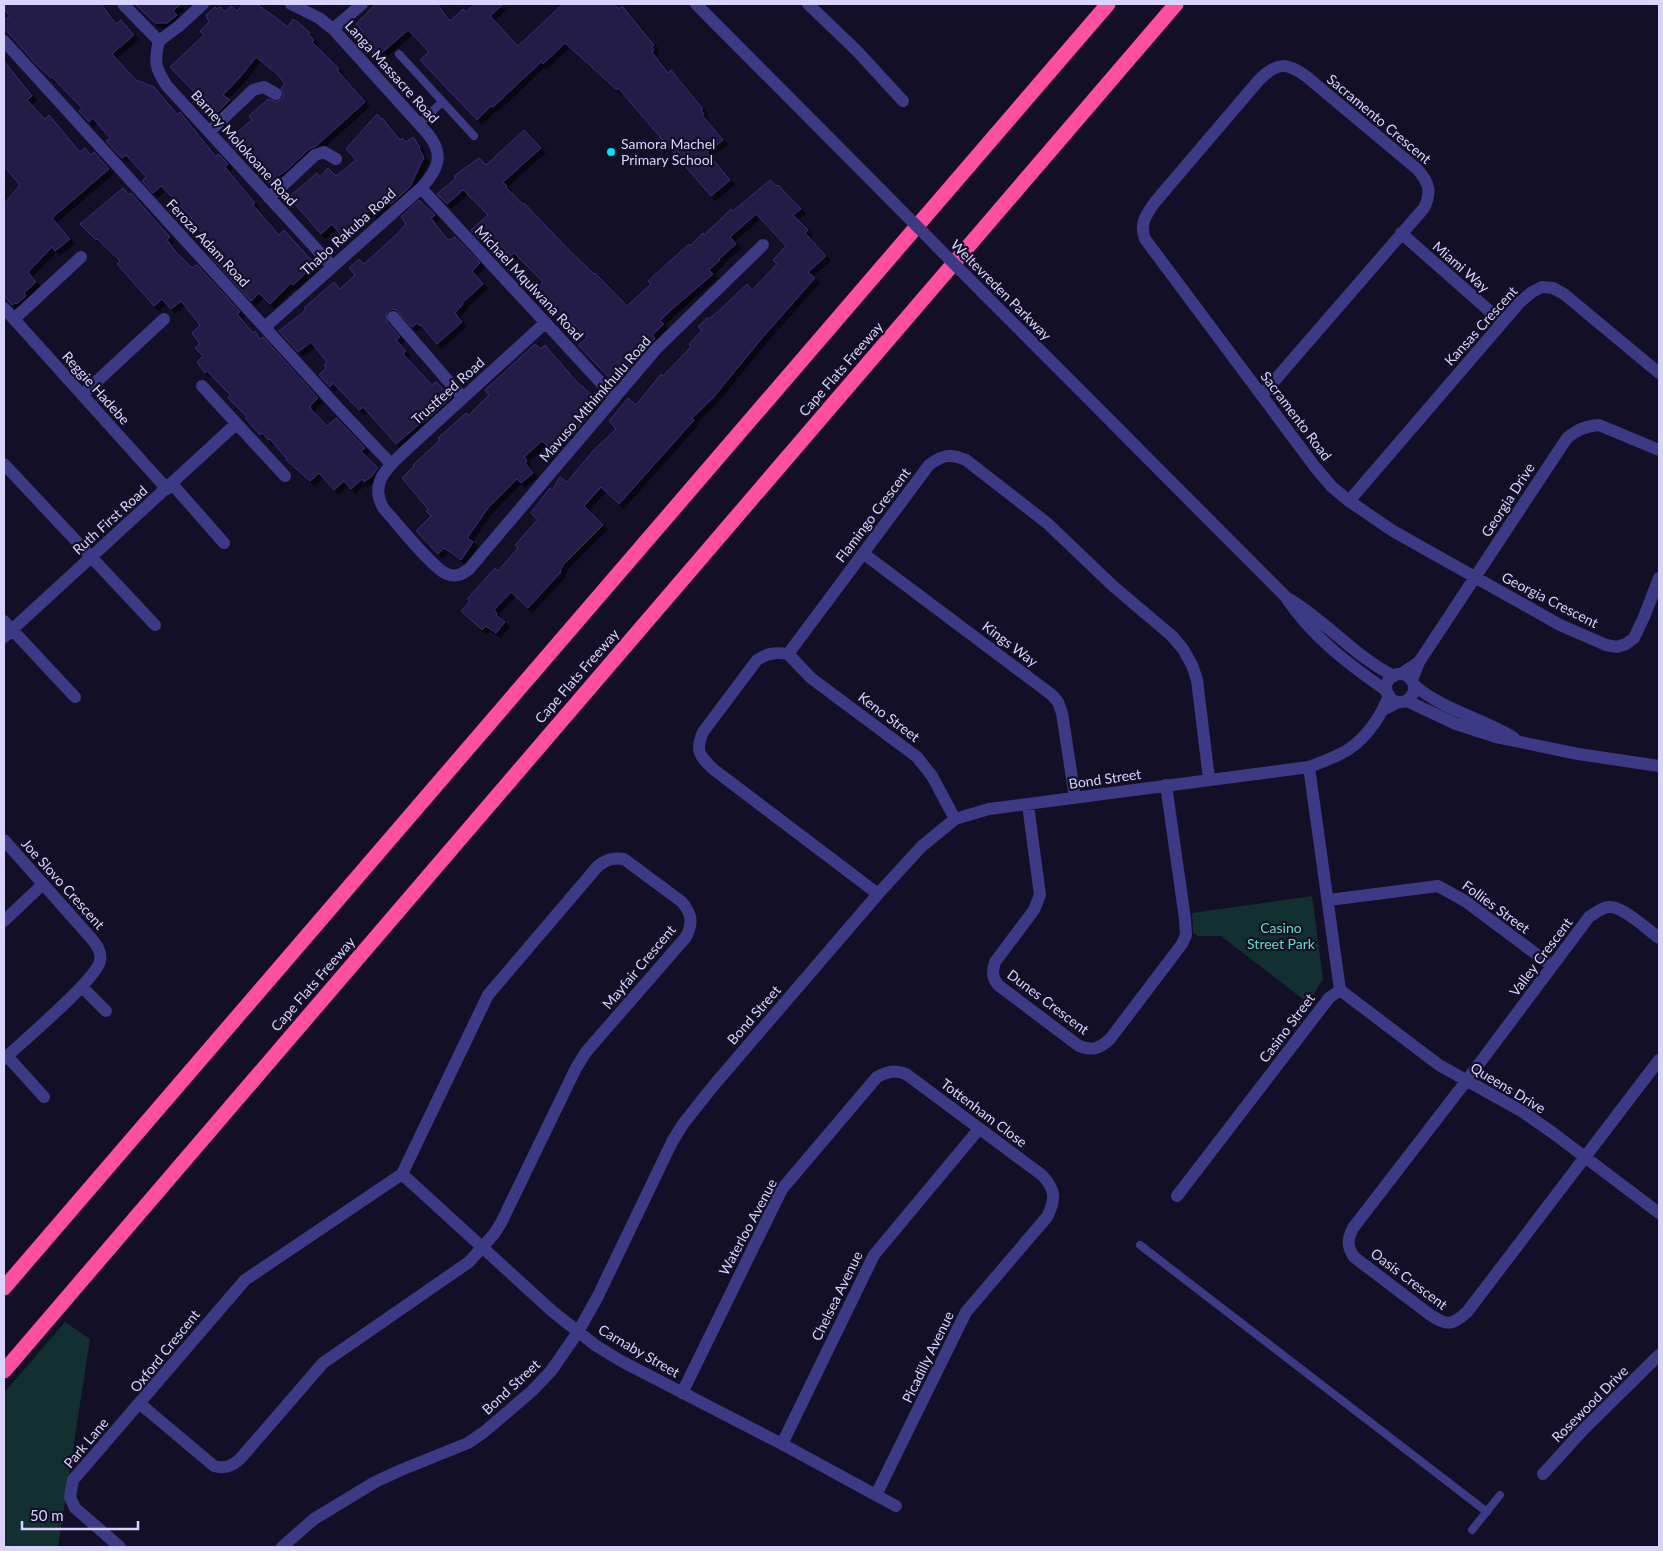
<svg xmlns="http://www.w3.org/2000/svg" width="1663" height="1551" font-family="Lato,sans-serif">
<style>
.green{fill:#12302f}
.building{fill:#241b47;stroke:#3b2d73;filter:url(#shadow)}
.lines{fill:none;stroke-linecap:round;stroke-linejoin:round}
.service{stroke:#3d3a85;stroke-width:8}
.minor{stroke:#3d3a85;stroke-width:12}
.tertiary{stroke:#3d3a85;stroke-width:12}
.motorway{stroke:#ff4fa3;stroke-width:15}
.tertiary-bridge{stroke:#3d3a85;stroke-width:12}
.poi-dot{fill:#00e5ff;stroke:#130f26;stroke-width:2}
.labels{text-anchor:middle;stroke-width:4.5;stroke-linejoin:round;paint-order:stroke}
.street-label{font-size:14px;fill:#d9d4ff;stroke:#130f26}
.poi-label{font-size:14px;fill:#d9d4ff;stroke:#130f26;text-anchor:start}
.park-label{font-size:14px;fill:#5fe0c0;stroke:#130f26}
</style>
<defs>
<filter id="shadow"><feDropShadow dx="4.5" dy="4.5" stdDeviation="0" flood-color="#0009"/></filter>
</defs>
<rect width="100%" height="100%" fill="#130f26"/>
<path class="green" d="M1312,896L1323,979L1308,1003L1221,936H1198L1193,933L1192,913Z
M65,1322L90,1339L58,1547H4V1393Z"/>
<path class="building" d="M4,4H101L116,24L121,20L134,35L112,54L136,80L154,87L177,114L180,112L216,157L218,154L228,164L225,167L255,203L253,205L279,235L284,230L315,264L293,285L291,283L270,304L259,293L251,301L209,255L216,248L190,220L192,218L161,186L153,193L142,181L146,177L126,155L122,158L106,141L110,138L93,118L89,122L79,111L82,108L52,77L51,78L36,64L4,28V21L10,16L4,10Z
M135,4H180L173,11L177,15L167,23H155Z
M243,4H257L288,27L293,19L299,23L310,33L309,34L314,40L312,42L339,69L337,70L365,102L316,146L309,149L288,169L269,183L262,173L263,172L243,150L239,153L228,141L232,136L252,120L249,116L268,99L276,102L283,98L284,94L281,88L285,84L278,75L256,57L242,75L223,95L230,100L217,113L205,97L202,100L170,67L204,35L200,31L209,22L206,15L215,7L217,9L220,7L225,12L231,6L237,11Z
M376,4H437L450,21L463,9L466,12L475,4H503L490,16L518,46L563,4H614L619,9L622,6L654,45L652,47L654,50L652,52L668,73L671,70L703,109L701,110L704,114L702,115L723,140L707,152L730,180L711,196L618,88L617,90L565,43L543,64L541,62L493,107L491,106L477,120L420,60L429,52L408,30L377,57L367,47L358,37L363,32L356,24Z
M4,61L32,96L27,100L45,119L49,115L80,152L85,148L91,155L94,152L109,169L52,218L70,239L55,251L52,247L28,272L36,282L24,293L26,296L16,304L15,303L12,305L4,295V204L20,185L4,166Z
M377,114L381,119L382,118L400,140L402,138L406,142L413,137L420,147L419,148L424,158L421,163L410,187L391,204L388,200L372,214L369,211L352,228L351,227L341,235L332,224L321,234L289,197L317,173L320,177L328,168L336,176L356,160L346,149Z
M524,130L541,148L503,182L507,186L506,187L523,204L524,203L570,251L594,274L595,273L627,306L651,284L648,281L689,244L690,246L703,233L704,235L731,209L733,211L770,180L777,186L778,185L801,209L793,215L808,230L805,233L826,256L808,272L815,278L762,338L712,399L692,418L694,420L619,504L601,487L584,506L603,525L563,565L560,571L561,572L528,608L511,592L494,610L497,613L496,615L505,622L496,633L486,626L482,630L461,611L470,601L467,599L495,568L498,571L518,548L515,545L537,520L531,513L550,488L552,490L560,477L567,482L593,451L616,429L609,421L628,398L636,405L661,374L663,376L687,351L691,346L689,344L702,330L698,327L707,318L709,319L723,307L747,284L752,290L777,264L773,260L786,246L756,214L730,237L736,244L719,259L720,260L709,270L713,274L671,310L660,321L664,324L652,335L655,338L617,382L613,380L612,381L578,345L587,338L565,315L561,319L535,290L543,282L514,253L510,256H505L487,236L481,241L471,230L488,215L463,190L447,204L437,194L456,178L454,176L479,158L486,165Z
M123,188L130,195L131,193L170,237L167,240L176,252L192,268L196,265L198,266L240,312L237,314L253,333L255,331L260,339L263,337L318,398L310,406L311,409L327,426L336,418L365,448L361,451L378,468L372,476L364,482L362,479L351,489L344,481L334,490L319,473L310,481L286,460L287,459L270,439L268,440L262,433L260,435L245,418L247,417L228,398L230,395L207,371L205,373L197,362L203,356L195,348L200,344L192,333L200,325L181,301L171,309L162,299L154,306L117,264L120,261L97,239L96,240L80,224Z
M419,200L435,215L431,218L447,239L449,240L455,237L480,263L472,271L483,284L462,303L463,304L455,313L462,322L437,344L421,325L420,326L417,323L412,327L396,310L391,309L386,314L387,322L400,337L396,340L406,351L403,354L432,385L436,382L452,397L430,417L424,422L423,421L396,444L363,407L359,410L333,383L330,387L319,375L326,368L324,365L327,362L311,342L298,352L279,331L306,310L304,308L334,282L340,289L355,275L349,268L359,259L364,264L397,234L406,224L401,217Z
M535,344L541,349L545,345L577,382L600,402L570,438L564,432L548,447L542,441L524,457L527,461L525,463L533,473L521,483L517,479L488,508L467,538L473,542L461,560L444,548L438,554L416,531L431,516L426,511L428,509L402,478L414,466L413,465L440,440L438,438L466,413L468,416L489,395L485,390Z"/>
<g class="lines">
<path class="service" d="M399,54L474,136
M419,124L442,102
M1140,1245L1487,1512
M1472,1530L1500,1495"/>
<path class="minor" d="M123,4L159,41
M808,4L857,51L903,101
M333,29L362,4
M4,41L338,408L391,464
M159,41C154,62 155,68 167,86L332,266
M159,41L179,26L203,4
M209,132L253,90L264,87L276,94
M421,188L615,398
M269,198L315,155L324,152L336,159
M1401,233L1502,322
M4,308L167,489
M393,317L463,398
M14,319L81,257
M545,323L406,450C388,467 368,483 384,509C397,523 433,569 447,574C456,578 462,574 469,569L656,349L763,245
M265,327L421,188C438,170 445,155 428,134L333,29L319,18L291,4
M202,386L285,476
M82,395L164,319
M1262,395L1424,208C1432,192 1429,182 1417,169L1307,77C1287,62 1277,62 1259,80L1155,202C1146,215 1139,224 1145,239L1315,467L1332,487L1349,501L1393,531L1560,625L1606,645L1617,647L1626,644L1634,638L1644,617L1659,578
M4,464L155,625
M172,484L224,543
M1349,501L1520,302L1532,292L1542,287L1553,288L1564,294L1659,373
M864,554L1052,695L1058,702L1062,713L1075,798
M4,621L75,697
M4,637L236,424
M788,654L811,678L917,757L932,776L955,819
M1401,674L1419,662
M1412,680L1419,662L1567,438C1577,430 1585,426 1599,425L1659,450
M1383,710L1399,702
M1309,767L1340,990
M1028,805L1040,895L1034,910L995,962C992,972 992,977 998,985L1079,1046C1093,1051 1099,1049 1110,1039L1182,944L1186,935L1185,919L1166,785
M4,840L90,937C96,944 102,951 100,961C97,979 21,1043 4,1059
M878,894L713,769C699,755 695,751 703,732L757,660C768,653 775,652 788,654L929,465C942,455 951,453 966,460L1047,523L1113,586L1172,636L1183,649L1192,665L1197,680L1209,779
M1329,900L1438,886L1465,901L1552,966
M4,921L42,885
M1659,938C1648,930 1625,908 1611,907C1603,906 1596,913 1589,917L1467,1080L1353,1228C1347,1240 1347,1246 1354,1257L1429,1314C1446,1325 1451,1327 1467,1312L1659,1060
M82,987L106,1011
M1340,990L1439,1065L1523,1112L1553,1133L1659,1213
M7,1056L44,1097
M402,1174L552,1311L595,1345L621,1361L782,1444L896,1506
M1177,1196L1329,998L1340,990
M682,1393L782,1189L877,1077C888,1071 895,1070 906,1074L1042,1175C1056,1190 1056,1199 1047,1217L966,1312L876,1495
M139,1403L214,1466C225,1469 232,1466 240,1459L323,1363L469,1262L494,1234L501,1223L576,1068L586,1052L686,937C693,923 692,914 682,902L624,859C613,857 606,860 598,866L488,995L402,1174
M782,1444L874,1255L979,1129
M1543,1474L1584,1429L1659,1355
M120,1547L75,1508L70,1497L73,1480L245,1280L402,1174
M282,1547L314,1519L375,1482L401,1470L468,1443L484,1432L532,1391L551,1371L578,1332L598,1296L672,1142L683,1124L714,1085L878,894L921,847L955,819L989,809L1309,767C1322,762 1337,757 1349,749C1367,737 1382,715 1389,695"/>
<path class="tertiary" d="M696,4L881,190
M987,297L1285,596C1311,636 1348,664 1387,691
M1289,599C1326,621 1354,656 1394,676
M1386 688a14 14 0 1 1 28 0a14 14 0 1 1-28 0Z
M1414,685C1443,710 1482,718 1514,738
M1407,701L1456,724L1496,737L1578,754L1659,766"/>
<path class="motorway" d="M4,1288L1108,4
M4,1371L1176,4"/>
<path class="tertiary-bridge" d="M881,190L987,297"/>
</g>
<circle class="poi-dot" cx="611" cy="152" r="5"/>
<g class="labels">
<g class="street-label">
<text transform="translate(392 72) rotate(48)" y="5">Langa Massacre Road</text>
<text transform="translate(1379 119) rotate(40)" y="5">Sacramento Crescent</text>
<text transform="translate(244 148) rotate(48)" y="5">Barney Molokoane Road</text>
<text transform="translate(348 232) rotate(-42)" y="5">Thabo Rakuba Road</text>
<text transform="translate(208 243) rotate(47)" y="5">Feroza Adam Road</text>
<text transform="translate(1461 267) rotate(41)" y="5">Miami Way</text>
<text transform="translate(529 283) rotate(47)" y="5">Michael Mqulwana Road</text>
<text transform="translate(1001 290) rotate(45)" y="5">Weltevreden Parkway</text>
<text transform="translate(1481 326) rotate(-48)" y="5">Kansas Crescent</text>
<text transform="translate(841 369) rotate(-49)" y="5">Cape Flats Freeway</text>
<text transform="translate(96 388) rotate(48)" y="5">Reggie Hadebe</text>
<text transform="translate(448 391) rotate(-42)" y="5">Trustfeed Road</text>
<text transform="translate(595 399) rotate(-49)" y="5">Mavuso Mthimkhulu Road</text>
<text transform="translate(1296 416) rotate(53)" y="5">Sacramento Road</text>
<text transform="translate(1508 500) rotate(-57)" y="5">Georgia Drive</text>
<text transform="translate(873 515) rotate(-53)" y="5">Flamingo Crescent</text>
<text transform="translate(110 520) rotate(-42)" y="5">Ruth First Road</text>
<text transform="translate(1550 600) rotate(27)" y="5">Georgia Crescent</text>
<text transform="translate(1010 644) rotate(37)" y="5">Kings Way</text>
<text transform="translate(577 676) rotate(-49)" y="5">Cape Flats Freeway</text>
<text transform="translate(889 717) rotate(37)" y="5">Keno Street</text>
<text transform="translate(1105 779) rotate(-8)" y="5">Bond Street</text>
<text transform="translate(63 884) rotate(48)" y="5">Joe Slovo Crescent</text>
<text transform="translate(1496 907) rotate(36)" y="5">Follies Street</text>
<text transform="translate(1541 957) rotate(-53)" y="5">Valley Crescent</text>
<text transform="translate(639 967) rotate(-50)" y="5">Mayfair Crescent</text>
<text transform="translate(313 984) rotate(-49)" y="5">Cape Flats Freeway</text>
<text transform="translate(1048 1002) rotate(37)" y="5">Dunes Crescent</text>
<text transform="translate(754 1015) rotate(-49)" y="5">Bond Street</text>
<text transform="translate(1287 1028) rotate(-53)" y="5">Casino Street</text>
<text transform="translate(1508 1088) rotate(31)" y="5">Queens Drive</text>
<text transform="translate(984 1113) rotate(37)" y="5">Tottenham Close</text>
<text transform="translate(748 1227) rotate(-62)" y="5">Waterloo Avenue</text>
<text transform="translate(1409 1279) rotate(37)" y="5">Oasis Crescent</text>
<text transform="translate(837 1296) rotate(-64)" y="5">Chelsea Avenue</text>
<text transform="translate(165 1351) rotate(-51)" y="5">Oxford Crescent</text>
<text transform="translate(639 1351) rotate(30)" y="5">Carnaby Street</text>
<text transform="translate(928 1357) rotate(-64)" y="5">Picadilly Avenue</text>
<text transform="translate(511 1387) rotate(-43)" y="5">Bond Street</text>
<text transform="translate(1590 1404) rotate(-45)" y="5">Rosewood Drive</text>
<text transform="translate(86 1443) rotate(-50)" y="5">Park Lane</text>
</g>
<g class="poi-label">
<text x="621" y="149">Samora Machel<tspan x="621" dy="16">Primary School</tspan></text>
</g>
<g class="park-label">
<text x="1281" y="933">Casino<tspan x="1281" dy="16">Street Park</tspan></text>
</g>
</g>
<rect width="1663" height="1551" fill="none" stroke="#d9d4ff" stroke-width="10"/>
<path d="M22 1521v8h116v-8" fill="none" stroke="#d9d4ff" stroke-width="2.5"/>
<text x="30" y="1521" font-size="15" fill="#d9d4ff" stroke="#130f26" stroke-width="4" paint-order="stroke">50 m</text>
</svg>
